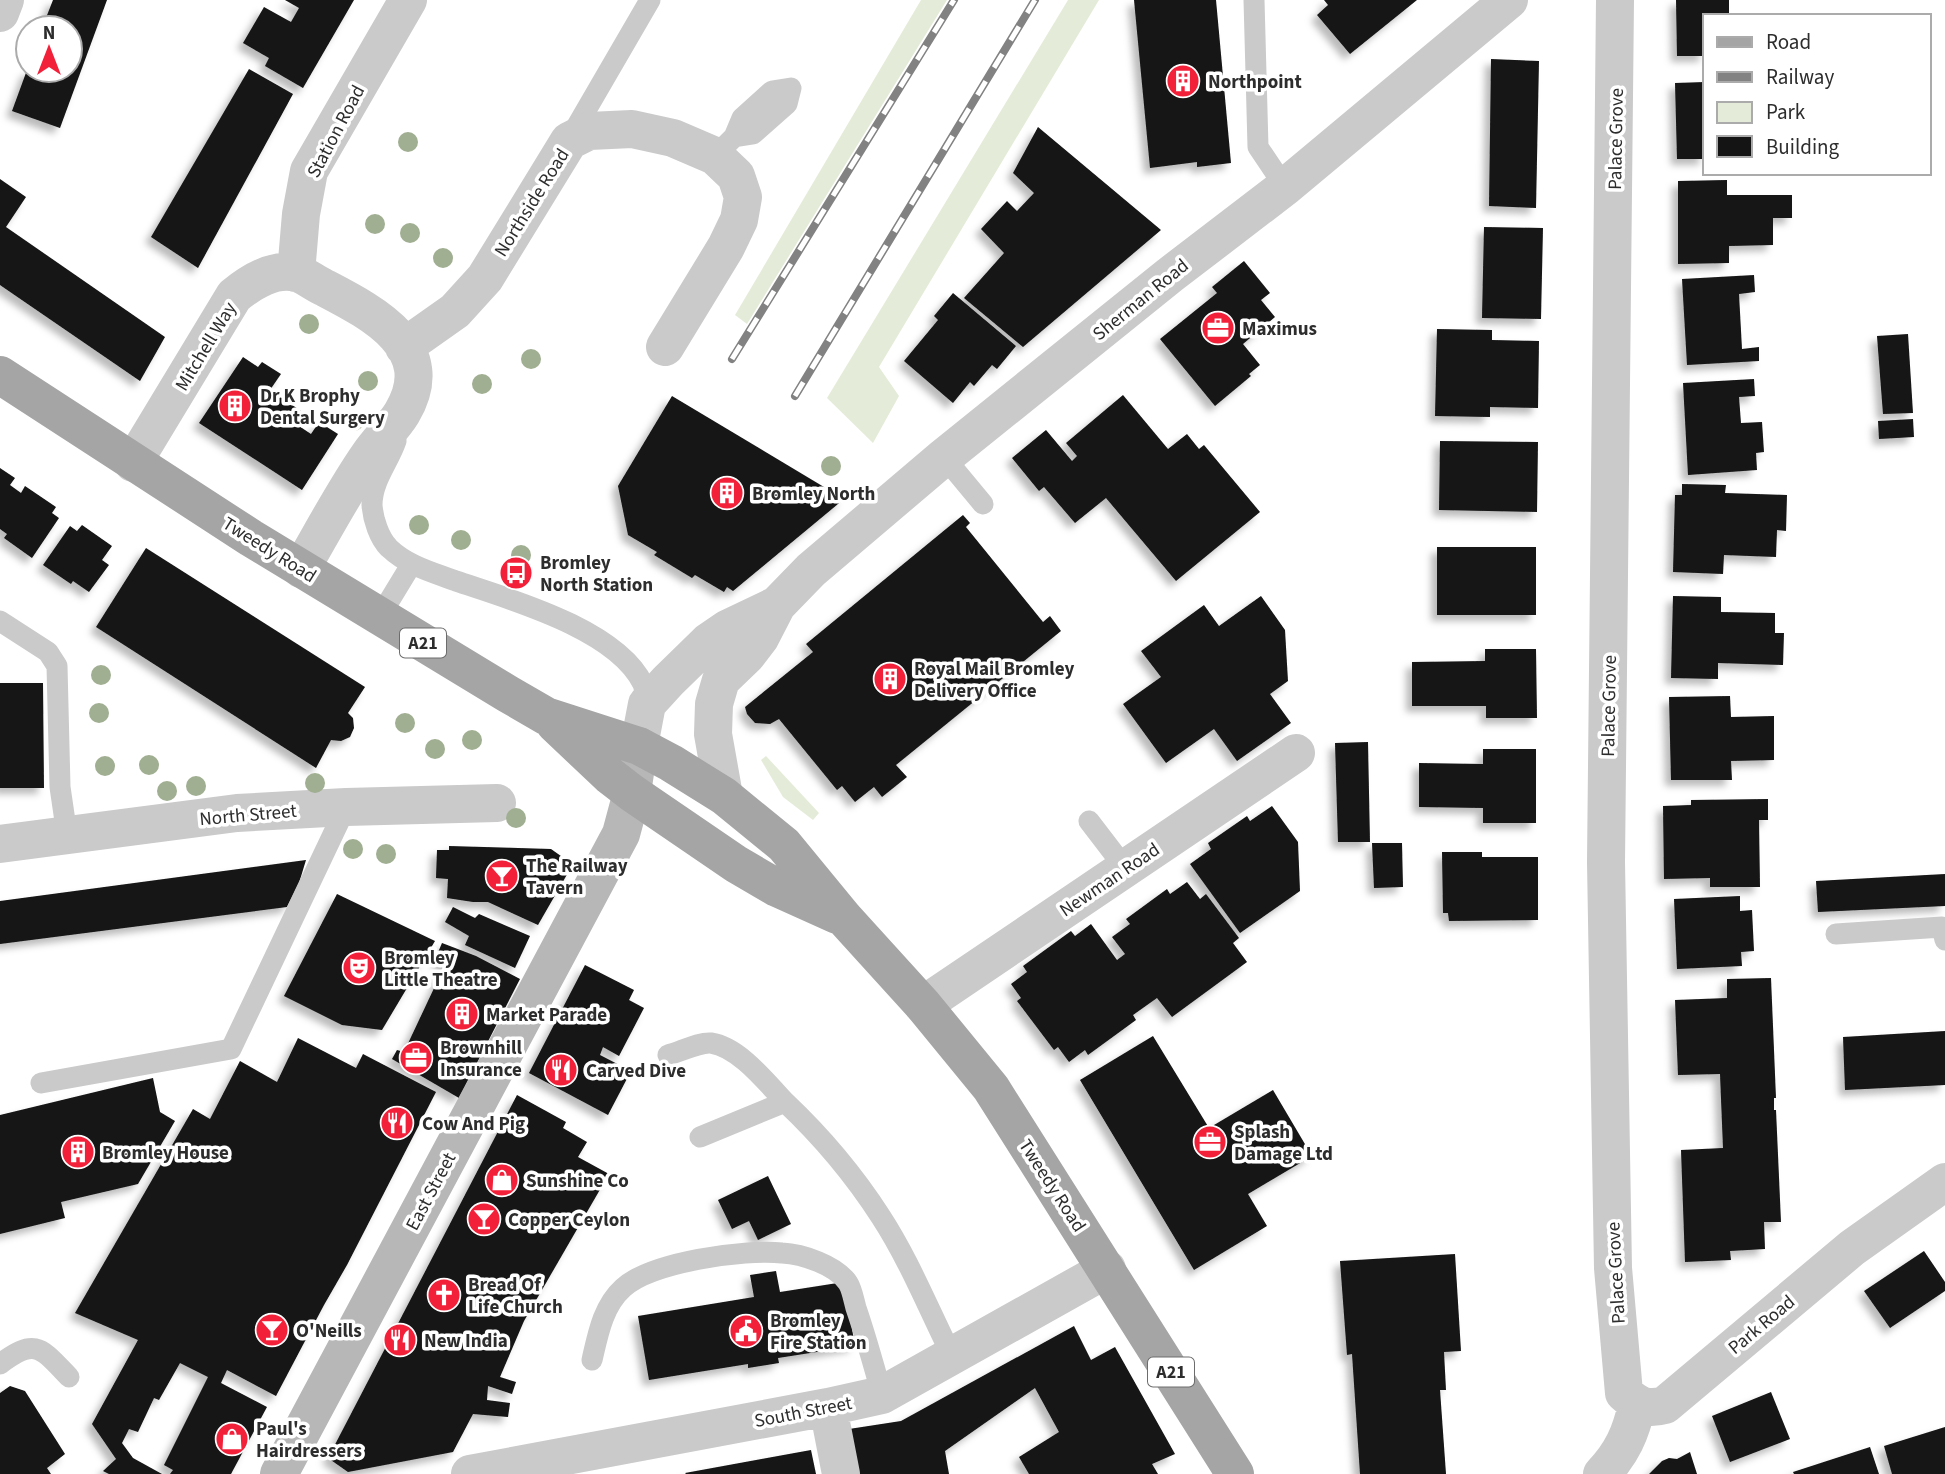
<svg xmlns="http://www.w3.org/2000/svg" width="1945" height="1474" font-family="'Source Sans 3',sans-serif">
<style>
.green{fill:#e4ecd9}
.building{fill:#141414;filter:url(#shadow)}
.lines{fill:none;stroke-linecap:round;stroke-linejoin:round}
.lane{stroke:#cacaca;stroke-width:21}
.street{stroke:#cacaca;stroke-width:38}
.secondary{stroke:#b7b7b7;stroke-width:38}
.primary{stroke:#a5a5a5;stroke-width:38}
.rail-casing{stroke:#828282;stroke-width:8}
.rail{stroke:#fff;stroke-width:5;stroke-dasharray:16;stroke-linecap:butt}
.tree{fill:#a0ae91}
.labels{text-anchor:middle;stroke-width:7;stroke-linejoin:round;paint-order:stroke}
.shield{fill:#fff;stroke:#6c6c6c;stroke-width:2}
.shield-label{font-size:18px;font-weight:bold;fill:#2d2d2d}
.poi-label{font-size:19px;font-weight:bold;fill:#2d2d2d;stroke:#fff;text-anchor:start}
.street-label{font-size:19px;fill:#2d2d2d;stroke:#fff}
</style>
<defs>
<filter id="shadow"><feDropShadow dx="-6" dy="6" stdDeviation="3.5" flood-color="#0004"/></filter>
</defs>
<rect width="100%" height="100%" fill="#fff"/>
<path class="green" d="M921,0H947L747,324L735,315Z
M1068,0H1099L879,367L899,396L873,443L827,398Z
M766,756L819,813L813,820L783,797L761,760Z"/>
<path class="building" d="M53,0H107L60,128L12,111L27,70H70V28H42Z
M285,0H354L303,88L265,66L269,58L243,43L264,7L291,22L299,8Z
M1134,0H1216L1231,163L1197,167V162L1150,168Z
M1324,0H1417L1350,54L1317,15L1328,5Z
M1676,0H1729V16H1705V56H1677Z
M1491,59L1539,61L1536,208L1489,206Z
M249,69L293,94L198,268L151,237Z
M1705,82V159H1677L1675,83Z
M1038,127L1161,230L1023,347L964,298L1004,253L981,229L1007,201L1017,211L1034,193L1013,173Z
M0,179L26,197L6,227L165,337L140,381L0,285Z
M1727,180V195H1792V218H1773V245L1729,246V263L1678,264V181Z
M1484,227L1543,228L1541,319L1482,318Z
M1244,261L1270,293L1261,300L1275,317L1243,344L1260,365L1249,374L1251,376L1215,406L1160,339L1217,293L1212,287Z
M1754,275L1755,292L1739,294L1742,349L1759,347V361L1687,365L1682,279Z
M953,293L1016,346L997,369L992,365L974,386L970,382L953,403L904,361L938,320L934,316Z
M1437,329L1492,330V340L1539,341L1538,408L1490,407V417L1435,416Z
M1908,334L1913,413L1883,414L1877,336Z
M243,357L258,367L262,362L281,374L270,390L304,413L296,424L311,434L319,422L338,434L302,490L199,423Z
M1754,379L1755,396L1739,397L1741,423L1762,422L1764,452L1756,453L1757,470L1688,475L1683,383Z
M1123,395L1168,449L1187,434L1199,449L1204,445L1260,512L1176,581L1106,498L1075,523L1044,487L1039,491L1012,458L1046,430L1072,461L1077,456L1066,443Z
M672,396L844,499L733,591L727,587L724,592L695,575L692,578L654,555L657,552L628,535L618,486Z
M1913,419L1914,437L1879,439L1878,421Z
M1440,441L1538,442L1537,512L1439,510Z
M0,468L15,478L10,485L21,493L25,486L56,507L52,513L59,518L32,558L4,538L7,534L0,529Z
M1682,484L1726,485L1725,493L1787,495L1786,531L1777,530L1776,557L1724,555L1723,574L1673,572L1675,495H1682Z
M963,515L970,523L966,527L1043,622L1050,616L1061,631L896,765L907,777L882,797L874,787L855,802L842,786L837,790L779,719L770,724L755,723L747,714L745,707L813,652L806,644Z
M82,525L112,546L102,560L109,565L89,592L73,581L71,584L43,565L70,526L77,531Z
M1437,547H1536V615H1437Z
M146,548L365,687L348,713L353,718L354,728L350,737L341,741L331,740L316,768L96,627Z
M1261,596L1285,630L1288,681L1270,694L1291,723L1237,761L1214,729L1166,763L1123,704L1161,677L1141,651L1204,605L1219,626Z
M1673,596L1721,597V612L1775,613V633H1784L1783,665L1718,663V679L1671,678Z
M1485,649H1536L1537,718H1486V706H1412V662L1485,661Z
M0,683H43L44,788H0Z
M1730,696L1731,717L1774,716V760L1731,761L1732,780H1671L1669,697Z
M1368,742L1370,842H1338L1335,743Z
M1483,749H1536V823H1483V808L1419,807V763L1483,764Z
M1768,799V820H1759L1760,887H1710V878L1664,879L1663,806L1691,805V800Z
M1272,806L1298,842L1300,891L1240,933L1190,864L1211,849L1208,843L1247,816L1250,821Z
M1372,843H1402L1403,887L1374,888Z
M449,846L551,849L568,861L569,871L538,925L488,902H473L447,898L448,879L436,878L437,850H449Z
M1442,852H1482V857H1538V920L1449,921L1448,913H1443Z
M306,860L299,883L287,907L0,944V901Z
M1945,874V906L1818,912L1816,881Z
M1187,882L1200,899L1206,894L1239,938L1233,943L1247,962L1172,1017L1157,998L1133,1015L1136,1020L1088,1055L1085,1050L1069,1062L1058,1047L1054,1050L1017,1001L1021,998L1011,984L1027,972L1023,966L1071,931L1075,936L1091,924L1117,960L1125,954L1112,937L1130,924L1126,919L1167,889L1170,894Z
M337,894L435,941L382,1030L342,1025L284,996Z
M1740,896V911L1752,910L1754,951L1741,952L1742,966L1677,969L1674,899Z
M453,907L475,918L479,914L530,936L515,968L465,945L469,936L445,922Z
M442,943L476,956L520,979L459,1098L392,1059L397,1050L404,1052L444,967L436,957Z
M585,965L634,990L629,1000L644,1008L619,1056L603,1047L600,1055L631,1071L608,1115L529,1073Z
M1771,978L1776,1098H1774V1110H1776L1781,1222H1764L1765,1249L1730,1251L1731,1260L1685,1262L1681,1150L1723,1148L1720,1074L1678,1075L1675,1000L1727,998V979Z
M1945,1031V1085L1845,1090L1843,1037Z
M1153,1036L1209,1128L1273,1090L1312,1156L1248,1194L1267,1226L1194,1270L1080,1080Z
M298,1038L356,1068L363,1054L436,1092L347,1265L324,1305L276,1396L227,1370L221,1383L267,1407L231,1474H170L173,1470L164,1465L208,1377L180,1363L159,1400L154,1398L138,1432L129,1429L122,1443L133,1458L162,1474H109L103,1471L116,1459L92,1424L138,1340L75,1313L193,1109L210,1119L240,1061L277,1082Z
M153,1078L160,1112L175,1121L138,1184L61,1202L65,1218L0,1234V1115Z
M517,1095L566,1122L563,1128L587,1142L578,1157L609,1174L524,1321L500,1377L516,1382L512,1394L488,1386L487,1400L510,1403L508,1417L473,1414L453,1452L348,1472L328,1458Z
M768,1176L791,1224L758,1240L749,1221L732,1229L718,1200Z
M1924,1251L1945,1282V1291L1890,1328L1864,1291Z
M1455,1254L1461,1351L1444,1352L1446,1390H1440L1446,1474H1360L1352,1354L1347,1355L1340,1261Z
M776,1271L780,1292L844,1282L855,1346L778,1358L779,1363L748,1368V1364L649,1380L638,1316L754,1297L750,1275Z
M1074,1326L1091,1360L1115,1347L1175,1454L1152,1464L1158,1474H1029L1019,1457L1059,1432L1035,1388L945,1451L949,1474H859L849,1429L901,1421Z
M10,1386L25,1391L65,1454L47,1468L51,1474H0V1393Z
M1771,1392L1790,1439L1730,1462L1712,1416Z
M1945,1427V1474H1892L1884,1446Z
M1870,1447L1879,1474H1794L1793,1472Z
M811,1450L816,1474H686L685,1473Z
M1690,1452L1697,1474H1649L1662,1461L1669,1458L1677,1459Z"/>
<g class="lines">
<path class="lane" d="M1254,0L1258,147L1285,187
M571,136L650,0
M715,156L734,137L742,118L772,91L791,88L787,104L753,134L734,137
M396,441C389,462 372,481 372,505C373,519 379,538 389,548C408,566 432,572 456,581C509,599 617,629 643,684C645,690 646,698 647,704
M944,457L983,504
M380,616L411,565
M0,621L48,652L57,666L60,787L67,835
M1089,821L1125,868
M1836,934L1942,927L1945,940
M668,1055C680,1052 699,1042 711,1043C739,1047 767,1083 785,1102
M41,1083L231,1049L346,807
M700,1137L785,1102C821,1136 854,1175 881,1217C909,1260 929,1310 952,1356
M592,1360C598,1334 603,1306 623,1288C651,1262 744,1249 782,1253C802,1254 836,1265 848,1283C852,1289 854,1301 856,1308C866,1337 874,1366 882,1395
M0,1364C36,1337 41,1348 69,1377"/>
<path class="street" d="M1615,0L1606,862L1613,1268L1624,1393C1638,1406 1647,1410 1665,1405L1852,1248L1945,1182
M0,13L5,0
M296,273L301,214L309,171L408,0
M404,347L455,311L485,278L569,141L589,131L632,129L673,138L715,156L736,176L743,197L739,220L726,247L665,347
M133,463L234,296C251,282 274,267 297,273C306,276 316,284 325,288C373,313 441,348 402,413C393,428 379,440 369,455C344,491 323,531 301,569
M639,746L647,704L668,681L708,642L727,629L777,605
M724,796L713,734L714,704L721,680L747,655L760,638L777,605L811,570L944,457L1170,275L1285,187L1509,0
M0,844L237,813L346,807L497,803
M923,1005L1296,753
M828,1407L841,1474
M470,1474L828,1407L882,1395L1107,1269
M1602,1474C1622,1453 1631,1433 1637,1405"/>
<path class="secondary" d="M279,1474L621,834L632,793L639,746"/>
<path class="primary" d="M0,375L251,538L508,694L546,716L639,746L671,763L724,796L784,845L844,918L923,1005L991,1088L1235,1474
M555,724L610,776L632,793L736,864L777,888L837,915"/>
<defs>
<path id="rail" d="M732,359L954,0
M795,396L1035,0"/>
</defs>
<use href="#rail" class="rail-casing"/>
<use href="#rail" class="rail"/>
</g>
<g class="tree">
<circle cx="408" cy="142" r="10"/>
<circle cx="375" cy="224" r="10"/>
<circle cx="410" cy="233" r="10"/>
<circle cx="443" cy="258" r="10"/>
<circle cx="309" cy="324" r="10"/>
<circle cx="531" cy="359" r="10"/>
<circle cx="368" cy="381" r="10"/>
<circle cx="482" cy="384" r="10"/>
<circle cx="354" cy="421" r="10"/>
<circle cx="831" cy="466" r="10"/>
<circle cx="419" cy="525" r="10"/>
<circle cx="461" cy="540" r="10"/>
<circle cx="521" cy="555" r="10"/>
<circle cx="101" cy="675" r="10"/>
<circle cx="99" cy="713" r="10"/>
<circle cx="405" cy="723" r="10"/>
<circle cx="472" cy="740" r="10"/>
<circle cx="435" cy="749" r="10"/>
<circle cx="149" cy="765" r="10"/>
<circle cx="105" cy="766" r="10"/>
<circle cx="315" cy="783" r="10"/>
<circle cx="196" cy="786" r="10"/>
<circle cx="167" cy="791" r="10"/>
<circle cx="516" cy="818" r="10"/>
<circle cx="353" cy="849" r="10"/>
<circle cx="386" cy="854" r="10"/>
</g>
<defs>
<symbol id="building-disc" viewBox="-11 -11 22 22"><circle r="9.5" fill="#f3203a" stroke="#fff"/><path d="M-4-6H4V6H1V3H-1V6H-4ZM-2.5-4.3h1.7v1.8h-1.7ZM.8-4.3h1.7v1.8H.8ZM-2.5-1h1.7V.8h-1.7ZM.8-1h1.7V.8H.8Z" fill="#fff"/></symbol>
<symbol id="office-disc" viewBox="-11 -11 22 22"><circle r="9.5" fill="#f3203a" stroke="#fff"/><path d="M-6-3h4V-5.5h4V-3h4V5H-6ZM-1-4.5V-3h2v-1.5ZM-6 0V1H6V0Z" fill="#fff"/></symbol>
<symbol id="bus-disc" viewBox="-11 -11 22 22"><circle r="9.5" fill="#f3203a" stroke="#fff"/><path d="M-5-6H5V4H4V6H2V4H-2V6H-4V4H-5ZM-3.5-4V0h7V-4ZM-3.5 1.2v1.5H-2V1.2ZM2 1.2v1.5H3.5V1.2Z" fill="#fff"/></symbol>
<symbol id="bar-disc" viewBox="-11 -11 22 22"><circle r="9.5" fill="#f3203a" stroke="#fff"/><path d="M-6-5H6L.8 .8V4.5H3.5V6h-7V4.5H-.8V.8Z" fill="#fff"/></symbol>
<symbol id="theatre-disc" viewBox="-11 -11 22 22"><circle r="9.5" fill="#f3203a" stroke="#fff"/><path d="M-5-5.5Q0-4 5-5.5V0Q5 5 0 6Q-5 5-5 0ZM-3.3-2.5H-1v1.5H-3.3ZM1-2.5H3.3v1.5H1ZM-2.8 1Q0 5.5 2.8 1Z" fill="#fff"/></symbol>
<symbol id="restaurant-disc" viewBox="-11 -11 22 22"><circle r="9.5" fill="#f3203a" stroke="#fff"/><path d="M-5-6h1v4h1v-4h1v4h1v-4h1v5L-1.5 .5V6h-2V.5L-5-1ZM5-6V6H3V1.5H1.5Q1.5-4 5-6Z" fill="#fff"/></symbol>
<symbol id="shop-disc" viewBox="-11 -11 22 22"><circle r="9.5" fill="#f3203a" stroke="#fff"/><path d="M-5-2.5h2.3a2.7 3.5 0 0 1 5.4 0H5L5.5 6h-11ZM-1.5-2.5h3a1.5 2.3 0 0 0-3 0Z" fill="#fff"/></symbol>
<symbol id="church-disc" viewBox="-11 -11 22 22"><circle r="9.5" fill="#f3203a" stroke="#fff"/><path d="M-1.2-6h2.4v3.5h3.3v2.4h-3.3V6h-2.4V-.1h-3.3v-2.4h3.3Z" fill="#fff"/></symbol>
<symbol id="civic-disc" viewBox="-11 -11 22 22"><circle r="9.5" fill="#f3203a" stroke="#fff"/><path d="M-.6-6.5H3V-4.5H.6V-3L4-1V1h2V6H-6V1h2V-1L-.6-3ZM-1.2 2.5V6h2.4V2.5Z" fill="#fff"/></symbol>
</defs>
<g fill-rule="evenodd">
<use href="#building-disc" x="1164" y="62" width="38" height="38"/>
<use href="#office-disc" x="1199" y="309" width="38" height="38"/>
<use href="#building-disc" x="216" y="387" width="38" height="38"/>
<use href="#building-disc" x="708" y="474" width="38" height="38"/>
<use href="#bus-disc" x="497" y="554" width="38" height="38"/>
<use href="#building-disc" x="871" y="660" width="38" height="38"/>
<use href="#bar-disc" x="483" y="857" width="38" height="38"/>
<use href="#theatre-disc" x="340" y="949" width="38" height="38"/>
<use href="#building-disc" x="443" y="995" width="38" height="38"/>
<use href="#office-disc" x="397" y="1039" width="38" height="38"/>
<use href="#restaurant-disc" x="542" y="1051" width="38" height="38"/>
<use href="#restaurant-disc" x="378" y="1104" width="38" height="38"/>
<use href="#office-disc" x="1191" y="1123" width="38" height="38"/>
<use href="#building-disc" x="59" y="1133" width="38" height="38"/>
<use href="#shop-disc" x="483" y="1161" width="38" height="38"/>
<use href="#bar-disc" x="465" y="1200" width="38" height="38"/>
<use href="#church-disc" x="425" y="1276" width="38" height="38"/>
<use href="#bar-disc" x="253" y="1311" width="38" height="38"/>
<use href="#civic-disc" x="727" y="1312" width="38" height="38"/>
<use href="#restaurant-disc" x="381" y="1321" width="38" height="38"/>
<use href="#shop-disc" x="213" y="1420" width="38" height="38"/>
</g>
<g class="labels">
<g class="shield">
<rect x="400" y="628.5" width="46" height="29" rx="5"/>
<rect x="1148" y="1357.5" width="46" height="29" rx="5"/>
</g>
<g class="shield-label">
<text x="423" y="649">A21</text>
<text x="1171" y="1378">A21</text>
</g>
<g class="poi-label">
<text x="1208" y="88">Northpoint</text>
<text x="1242" y="335">Maximus</text>
<text x="260" y="402">Dr K Brophy<tspan x="260" dy="22">Dental Surgery</tspan></text>
<text x="752" y="500">Bromley North</text>
<text x="540" y="569">Bromley<tspan x="540" dy="22">North Station</tspan></text>
<text x="914" y="675">Royal Mail Bromley<tspan x="914" dy="22">Delivery Office</tspan></text>
<text x="526" y="872">The Railway<tspan x="526" dy="22">Tavern</tspan></text>
<text x="384" y="964">Bromley<tspan x="384" dy="22">Little Theatre</tspan></text>
<text x="486" y="1021">Market Parade</text>
<text x="440" y="1054">Brownhill<tspan x="440" dy="22">Insurance</tspan></text>
<text x="586" y="1077">Carved Dive</text>
<text x="422" y="1130">Cow And Pig</text>
<text x="1234" y="1138">Splash<tspan x="1234" dy="22">Damage Ltd</tspan></text>
<text x="102" y="1159">Bromley House</text>
<text x="526" y="1187">Sunshine Co</text>
<text x="508" y="1226">Copper Ceylon</text>
<text x="468" y="1291">Bread Of<tspan x="468" dy="22">Life Church</tspan></text>
<text x="770" y="1327">Bromley<tspan x="770" dy="22">Fire Station</tspan></text>
<text x="296" y="1337">O'Neills</text>
<text x="424" y="1347">New India</text>
<text x="256" y="1435">Paul's<tspan x="256" dy="22">Hairdressers</tspan></text>
</g>
<g class="street-label">
<text transform="translate(335 131) rotate(-62)" y="7">Station Road</text>
<text transform="translate(1615 139) rotate(-89)" y="7">Palace Grove</text>
<text transform="translate(531 202) rotate(-58)" y="7">Northside Road</text>
<text transform="translate(1140 299) rotate(-39)" y="7">Sherman Road</text>
<text transform="translate(205 346) rotate(-59)" y="7">Mitchell Way</text>
<text transform="translate(270 549) rotate(32)" y="7">Tweedy Road</text>
<text transform="translate(1608 706) rotate(-89)" y="7">Palace Grove</text>
<text transform="translate(248 814) rotate(-5)" y="7">North Street</text>
<text transform="translate(1109 879) rotate(-34)" y="7">Newman Road</text>
<text transform="translate(1053 1185) rotate(57)" y="7">Tweedy Road</text>
<text transform="translate(430 1191) rotate(-62)" y="7">East Street</text>
<text transform="translate(1615 1273) rotate(-93)" y="7">Palace Grove</text>
<text transform="translate(1761 1324) rotate(-40)" y="7">Park Road</text>
<text transform="translate(803 1411) rotate(-11)" y="7">South Street</text>
</g>
</g>
<rect x="1703" y="14" width="228" height="161" fill="#ffffff" stroke="#ababab" stroke-width="2"/>
<rect x="1717" y="37" width="35" height="10" fill="#a5a5a5" stroke="#ababab" stroke-width="2"/>
<text x="1766" y="49" font-size="21" fill="#2d2d2d">Road</text>
<rect x="1717" y="72" width="35" height="10" fill="#828282" stroke="#ababab" stroke-width="2"/>
<text x="1766" y="84" font-size="21" fill="#2d2d2d">Railway</text>
<rect x="1717" y="102" width="35" height="21" fill="#e4ecd9" stroke="#ababab" stroke-width="2"/>
<text x="1766" y="119" font-size="21" fill="#2d2d2d">Park</text>
<rect x="1717" y="136" width="35" height="21" fill="#141414" stroke="#ababab" stroke-width="2"/>
<text x="1766" y="154" font-size="21" fill="#2d2d2d">Building</text>
<g transform="translate(49 49)"><circle r="33" fill="#ffffff" stroke="#ababab" stroke-width="2"/>
<path d="M0-5L12 26L0 18L-12 26Z" fill="#f3203a"/>
<text y="-10" font-size="19" font-weight="bold" text-anchor="middle" fill="#2d2d2d">N</text>
</g>
</svg>
